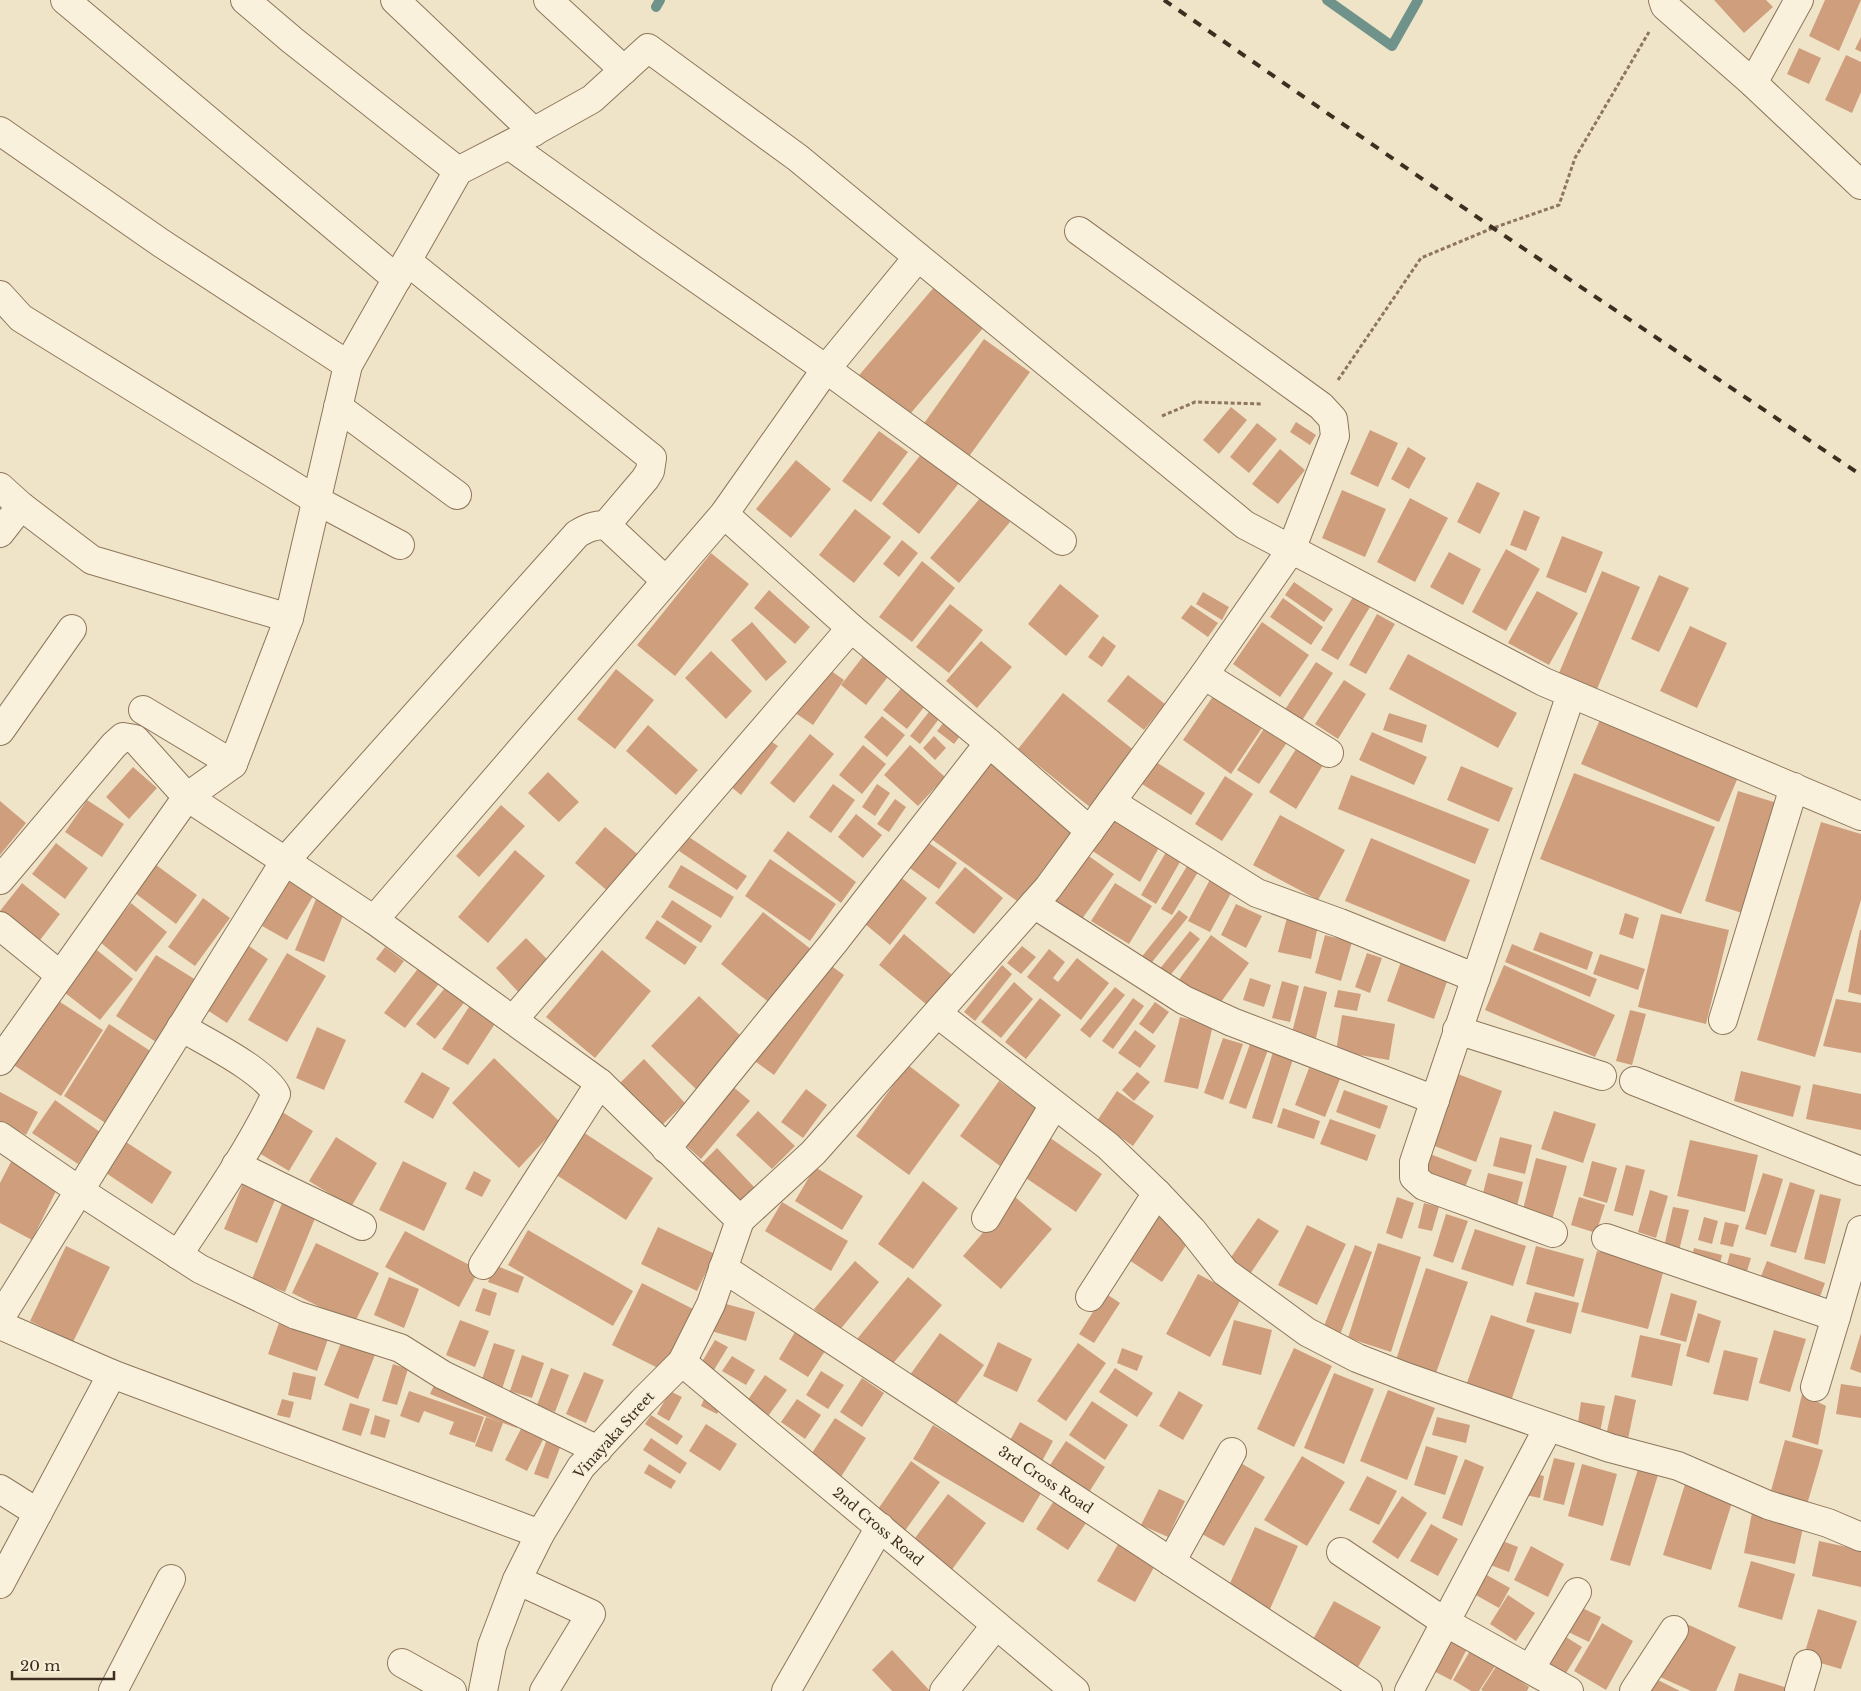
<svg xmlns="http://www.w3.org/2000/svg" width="1861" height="1691" font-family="'Libre Baskerville',serif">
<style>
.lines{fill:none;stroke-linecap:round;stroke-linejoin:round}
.stream{stroke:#6f938a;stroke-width:10}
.building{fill:#cf9f7d}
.street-casing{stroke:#8d765c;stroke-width:30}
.path{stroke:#8d765c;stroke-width:3;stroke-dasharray:4 2.5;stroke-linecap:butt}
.street{stroke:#faf1dc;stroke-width:28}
.rail{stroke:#3d2e20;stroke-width:4;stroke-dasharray:9 9;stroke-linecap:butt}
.labels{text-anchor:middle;stroke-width:4;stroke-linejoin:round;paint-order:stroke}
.street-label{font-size:14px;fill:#3d2e20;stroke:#f7eed8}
</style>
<rect width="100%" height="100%" fill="#f0e4c8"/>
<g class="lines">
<path class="stream" d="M1327,0L1392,46L1418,0
M656,7L660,0"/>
</g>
<path class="building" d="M1714,0H1766L1773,7L1744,33Z
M1825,0H1861L1839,51L1809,36Z
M1861,37V52L1855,49Z
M1799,48L1821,58L1809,84L1787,74Z
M1846,55L1861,62V92L1852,113L1825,100Z
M935,286L984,327L905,420L855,380Z
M984,339L1030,372L965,462L920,429Z
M1231,407L1247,420L1219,454L1203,440Z
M1296,422L1316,435L1310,445L1290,432Z
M1257,423L1277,439L1249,473L1230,457Z
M1370,430L1398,443L1378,487L1350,474Z
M879,431L908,452L871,502L842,481Z
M1408,447L1426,458L1409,489L1391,479Z
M926,448L963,478L919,534L882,504Z
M1280,449L1305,470L1278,504L1252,484Z
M796,460L831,489L791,538L756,509Z
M1477,482L1500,493L1480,534L1457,522Z
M1342,490L1386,509L1365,557L1322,538Z
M981,497L1010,522L959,583L930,558Z
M1410,498L1448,518L1415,582L1377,562Z
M855,509L891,537L854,583L819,555Z
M1524,510L1540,517L1526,551L1510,545Z
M1562,536L1603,552L1586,593L1546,577Z
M902,540L918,553L899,577L883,564Z
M1506,549L1540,569L1506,631L1472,612Z
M1449,552L1481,569L1463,605L1430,587Z
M711,553L749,584L675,676L637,645Z
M922,561L955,588L912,642L879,617Z
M1602,571L1640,587L1597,689L1559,673Z
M1659,575L1689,588L1659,652L1631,639Z
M1294,582L1333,609L1324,622L1285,595Z
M1060,584L1099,616L1066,656L1028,624Z
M769,590L810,627L795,644L754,608Z
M1537,591L1578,613L1549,665L1508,643Z
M1203,592L1229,607L1222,620L1196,604Z
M1353,597L1370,607L1338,660L1321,650Z
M1283,598L1323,627L1311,645L1270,617Z
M950,604L983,630L949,673L916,647Z
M1191,605L1218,623L1208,637L1181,618Z
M1377,614L1395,624L1366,674L1349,665Z
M752,622L787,662L766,681L731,640Z
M1262,622L1309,655L1280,697L1233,664Z
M1690,626L1727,643L1697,708L1660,691Z
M1103,636L1116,646L1102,667L1088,657Z
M981,641L1012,667L977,708L946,681Z
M868,650L894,669L866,705L841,685Z
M711,651L752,691L726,719L685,678Z
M1408,654L1517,713L1498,748L1389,689Z
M1316,662L1333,673L1301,722L1284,711Z
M823,665L844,680L813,725L791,710Z
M616,669L654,700L615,749L577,719Z
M1128,675L1165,704L1144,730L1107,701Z
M909,679L931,698L907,729L883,710Z
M1344,680L1366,694L1338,739L1315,724Z
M1218,689L1266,722L1231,774L1183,740Z
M1063,693L1136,752L1091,808L1018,749Z
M936,703L945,711L920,744L910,736Z
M1389,713L1427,725L1422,743L1383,730Z
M882,716L905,735L887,757L864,737Z
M948,717L964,731L954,744L937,731Z
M1601,717L1739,775L1719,822L1581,764Z
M1267,724L1290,738L1259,784L1237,770Z
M648,725L698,770L676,795L626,751Z
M1372,732L1427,757L1414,785L1359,760Z
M810,734L834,754L794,803L770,783Z
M763,736L778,746L741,795L725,782Z
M934,736L946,748L935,760L923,748Z
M1301,741L1328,757L1296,809L1269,792Z
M863,745L886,764L862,794L839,775Z
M910,745L945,777L918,806L884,775Z
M986,760L1077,826L1021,904L930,838Z
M1156,762L1205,793L1191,815L1142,784Z
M1461,766L1513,788L1499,822L1447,800Z
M133,767L157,788L129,819L106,797Z
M548,772L579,802L559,822L528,793Z
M1574,773L1715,827L1681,914L1540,859Z
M1351,775L1489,829L1475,864L1338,809Z
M1225,776L1253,794L1222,841L1195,824Z
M833,784L855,800L831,833L809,817Z
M877,784L890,793L875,816L862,807Z
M1738,791L1777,803L1745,914L1705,901Z
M895,799L906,807L889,832L877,824Z
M87,800L124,824L102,857L65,832Z
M0,801L26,823L0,855Z
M501,805L525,826L479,877L456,856Z
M1112,813L1162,842L1140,882L1091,850Z
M856,814L882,835L863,858L838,837Z
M1280,815L1345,850L1318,900L1253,865Z
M1821,822L1861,834V900L1815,1057L1757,1040Z
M605,827L641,857L610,893L575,863Z
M788,831L856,882L841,903L773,851Z
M689,837L747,876L737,890L679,851Z
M922,838L957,863L939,889L904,864Z
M1371,838L1470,880L1445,942L1345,901Z
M56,843L88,868L65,899L32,874Z
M1169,847L1184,855L1156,904L1141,895Z
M515,850L545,876L488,943L458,917Z
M1086,854L1114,874L1082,919L1054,899Z
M1192,858L1203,864L1172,915L1161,909Z
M770,859L836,904L810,941L745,896Z
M152,862L197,895L176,924L131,890Z
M681,865L734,897L721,918L668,887Z
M965,867L1003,898L974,934L935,903Z
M894,872L927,898L890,945L858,918Z
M1214,872L1236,884L1210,932L1188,921Z
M290,878L315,893L287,940L262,926Z
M22,883L60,914L37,944L0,915V911Z
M1115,883L1152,906L1129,944L1091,921Z
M203,898L230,918L195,966L168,947Z
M316,899L345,911L324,962L295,950Z
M672,900L712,926L701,943L661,917Z
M131,903L167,932L136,972L100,942Z
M1236,904L1262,916L1246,948L1221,935Z
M1179,910L1188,917L1149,966L1140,959Z
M763,912L812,950L771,1004L721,964Z
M1625,913L1639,918L1633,939L1619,934Z
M1288,914L1319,921L1311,959L1278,952Z
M1661,914L1729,930L1706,1024L1638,1007Z
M657,920L697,947L685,965L645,938Z
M1860,930H1861V995L1848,992Z
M1190,931L1200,939L1163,984L1154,976Z
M1540,932L1593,952L1587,970L1533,950Z
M904,934L952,975L927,1005L879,965Z
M1211,935L1249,963L1216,1009L1178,981Z
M1325,935L1352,942L1341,981L1315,973Z
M526,938L554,966L523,997L496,968Z
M243,942L268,959L227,1023L201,1006Z
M1512,944L1597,979L1590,997L1505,962Z
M1022,946L1036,957L1021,974L1007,963Z
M93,947L133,979L100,1020L60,989Z
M385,947L404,961L395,973L376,959Z
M1049,949L1065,962L1053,978L1058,982L1077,958L1109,983L1081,1020L1027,977Z
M602,950L651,991L595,1058L546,1017Z
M287,953L326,976L287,1042L248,1020Z
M1367,953L1382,958L1370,993L1355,987Z
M1600,954L1645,969L1638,990L1593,974Z
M156,955L196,980L156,1042L116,1016Z
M1403,956L1450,973L1434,1019L1387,1001Z
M823,960L844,975L774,1075L752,1059Z
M423,962L444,977L405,1028L384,1013Z
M1002,965L1012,974L975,1021L964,1012Z
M1504,965L1615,1015L1595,1057L1485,1010Z
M1250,978L1271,985L1264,1007L1243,1000Z
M452,979L471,994L435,1039L416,1024Z
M1282,981L1299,986L1290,1022L1272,1018Z
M1014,982L1033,999L1001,1038L981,1022Z
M1304,986L1327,992L1314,1046L1290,1040Z
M1115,987L1125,995L1090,1038L1080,1030Z
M1338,990L1361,994L1357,1011L1334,1007Z
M51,996L103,1030L61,1096L9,1062Z
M476,996L502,1013L468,1065L442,1049Z
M699,996L745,1040L697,1090L651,1046Z
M1040,998L1061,1015L1026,1059L1005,1042Z
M1133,998L1144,1006L1113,1049L1102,1041Z
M1836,999L1861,1003V1053L1823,1046Z
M1155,1002L1169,1012L1153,1034L1139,1024Z
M1630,1010L1646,1014L1632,1065L1616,1061Z
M1342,1015L1395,1024L1389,1060L1336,1051Z
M1180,1017L1213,1025L1198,1089L1164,1082Z
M109,1024L155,1054L110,1126L64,1096Z
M317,1027L346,1040L324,1090L296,1078Z
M1135,1030L1156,1046L1140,1068L1118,1053Z
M1223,1038L1243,1044L1223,1100L1204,1093Z
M1250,1044L1268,1050L1246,1109L1229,1103Z
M1274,1049L1294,1056L1272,1124L1252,1118Z
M494,1058L561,1123L519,1168L452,1103Z
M644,1059L685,1103L660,1127L619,1084Z
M908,1065L960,1105L909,1175L856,1136Z
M1309,1068L1340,1079L1325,1117L1295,1105Z
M1741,1071L1801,1086L1793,1117L1734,1101Z
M422,1072L450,1088L433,1119L404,1102Z
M1137,1072L1150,1082L1134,1101L1122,1090Z
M1458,1074L1502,1091L1476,1162L1432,1145Z
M999,1081L1039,1110L1000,1166L960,1136Z
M1813,1084L1861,1094V1130L1806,1119Z
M731,1085L750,1101L701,1159L682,1142Z
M806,1089L827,1105L803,1138L781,1122Z
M1344,1090L1388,1106L1380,1129L1336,1112Z
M1117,1091L1154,1116L1133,1146L1097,1121Z
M0,1092L38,1112L26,1135L0,1121Z
M55,1100L100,1132L78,1164L32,1133Z
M1283,1108L1320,1121L1314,1139L1277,1127Z
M279,1110L313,1131L289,1171L254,1150Z
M758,1111L795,1146L772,1169L736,1135Z
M1554,1111L1596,1124L1583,1163L1541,1149Z
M1330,1119L1376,1135L1367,1161L1320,1144Z
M583,1132L653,1178L626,1220L555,1174Z
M1046,1135L1102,1174L1076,1212L1020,1174Z
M336,1137L377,1163L351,1207L309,1181Z
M1500,1137L1532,1145L1525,1174L1493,1166Z
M1690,1140L1758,1155L1745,1212L1677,1196Z
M126,1142L172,1172L152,1204L106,1173Z
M717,1148L755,1188L738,1204L700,1165Z
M1430,1154L1472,1170L1464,1190L1423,1174Z
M14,1156L60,1183L32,1240L0,1223V1183Z
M1536,1158L1567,1166L1552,1220L1522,1213Z
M403,1161L447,1183L424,1231L379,1210Z
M1592,1161L1617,1168L1607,1203L1583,1196Z
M1626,1165L1645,1170L1633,1216L1614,1211Z
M815,1167L863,1196L842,1230L795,1201Z
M474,1171L491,1180L482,1197L465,1189Z
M1488,1173L1523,1182L1516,1210L1481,1201Z
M1763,1173L1783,1179L1766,1235L1745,1229Z
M246,1176L279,1190L257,1243L224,1229Z
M923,1181L958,1208L913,1269L878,1244Z
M1790,1182L1815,1190L1796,1253L1770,1246Z
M1650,1190L1668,1196L1656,1238L1638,1232Z
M1820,1194L1841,1199L1825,1264L1804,1259Z
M1014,1196L1052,1229L1001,1289L963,1256Z
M1397,1197L1414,1203L1402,1239L1386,1233Z
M1579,1197L1605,1205L1596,1233L1571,1225Z
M284,1198L318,1211L285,1292L252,1279Z
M782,1202L848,1241L831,1271L765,1231Z
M1424,1203L1439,1207L1432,1231L1418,1228Z
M1673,1207L1689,1210L1678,1255L1663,1251Z
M1153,1211L1192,1236L1162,1282L1123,1256Z
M1446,1214L1468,1221L1453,1263L1433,1256Z
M1704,1217L1718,1221L1712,1244L1698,1240Z
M1258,1218L1279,1231L1248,1277L1227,1263Z
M1725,1222L1739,1225L1733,1247L1720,1244Z
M1307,1225L1346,1244L1317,1305L1278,1285Z
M658,1227L715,1254L697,1291L641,1264Z
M1475,1229L1526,1246L1513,1286L1461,1269Z
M528,1230L633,1291L613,1326L508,1265Z
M405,1231L479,1270L459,1307L385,1267Z
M316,1243L379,1273L354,1324L292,1293Z
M1378,1243L1421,1257L1391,1352L1348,1338Z
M1355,1245L1372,1252L1338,1340L1321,1334Z
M66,1246L110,1267L73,1342L30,1321Z
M1536,1246L1584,1259L1574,1297L1526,1284Z
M1694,1248L1722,1255L1718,1272L1690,1265Z
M1597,1251L1664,1269L1648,1329L1581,1312Z
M1730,1253L1751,1258L1744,1281L1724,1276Z
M855,1261L879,1282L839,1331L814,1309Z
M1767,1261L1825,1283L1817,1305L1758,1284Z
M495,1265L524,1277L518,1293L488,1282Z
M1426,1268L1468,1282L1436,1373L1396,1360Z
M1198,1274L1242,1297L1210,1357L1166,1334Z
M389,1277L419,1289L404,1328L374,1315Z
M908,1277L942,1305L890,1367L857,1339Z
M642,1283L697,1311L666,1372L612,1345Z
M483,1288L497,1293L490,1316L475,1311Z
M1535,1292L1579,1303L1571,1334L1526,1322Z
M1105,1293L1120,1303L1094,1343L1079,1334Z
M1671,1293L1697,1301L1686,1342L1660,1335Z
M719,1302L755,1312L746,1341L711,1331Z
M1698,1313L1721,1321L1709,1363L1686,1356Z
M1491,1315L1535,1330L1509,1407L1464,1391Z
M280,1320L329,1336L317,1371L268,1354Z
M460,1320L489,1331L475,1367L446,1355Z
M1234,1320L1272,1330L1261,1375L1222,1365Z
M1774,1330L1806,1339L1790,1392L1759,1383Z
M795,1332L825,1351L808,1377L779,1359Z
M940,1333L984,1365L951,1411L907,1379Z
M1861,1333V1373L1850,1369Z
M1640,1335L1681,1344L1672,1386L1631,1377Z
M343,1338L376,1352L358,1399L324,1385Z
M715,1340L728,1347L709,1378L697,1370Z
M998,1342L1032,1359L1017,1392L983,1376Z
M494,1343L515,1350L502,1389L481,1382Z
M1078,1343L1106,1363L1066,1421L1037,1401Z
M1122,1348L1143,1356L1137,1371L1117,1363Z
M1294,1348L1332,1366L1294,1447L1257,1429Z
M1724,1350L1758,1358L1748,1401L1713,1394Z
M522,1355L544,1363L532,1398L510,1391Z
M732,1356L755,1370L746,1385L722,1371Z
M393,1364L408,1369L397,1405L382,1401Z
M551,1368L569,1375L555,1412L537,1405Z
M1115,1368L1153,1393L1137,1417L1099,1392Z
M821,1371L844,1385L828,1409L806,1395Z
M293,1372L316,1377L311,1400L288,1395Z
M584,1372L604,1380L586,1423L566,1414Z
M1334,1373L1374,1389L1344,1464L1304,1448Z
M765,1375L787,1390L766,1419L745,1404Z
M862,1378L884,1393L862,1427L840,1412Z
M436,1381L522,1415L517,1428L503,1423L492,1452L475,1446L486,1417L500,1422L430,1394Z
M1841,1384L1861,1387V1418L1836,1414Z
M1388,1390L1435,1408L1407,1480L1360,1461Z
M409,1391L484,1417L475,1443L449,1434L454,1422L424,1411L419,1423L400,1416Z
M670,1391L682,1397L669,1421L657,1414Z
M1179,1391L1203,1405L1183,1440L1159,1426Z
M1802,1394L1826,1406L1818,1445L1792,1437Z
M1615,1395L1636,1400L1627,1444L1605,1440Z
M705,1397L721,1406L717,1414L701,1406Z
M282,1399L294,1402L290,1418L277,1415Z
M797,1399L821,1415L805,1439L781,1422Z
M1092,1401L1128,1425L1105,1460L1069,1435Z
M1581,1402L1605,1406L1600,1433L1577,1430Z
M350,1403L370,1409L361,1436L342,1430Z
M375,1415L390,1420L385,1438L370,1434Z
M651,1415L683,1436L677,1445L645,1424Z
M1437,1417L1470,1425L1466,1443L1432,1435Z
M835,1418L866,1438L837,1483L806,1462Z
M526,1419L548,1430L527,1471L505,1460Z
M1020,1422L1053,1441L1041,1463L1008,1444Z
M706,1424L737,1444L720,1471L689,1451Z
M933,1425L1043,1490L1023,1523L913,1459Z
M550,1431L564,1437L548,1479L534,1474Z
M651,1438L687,1463L680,1474L643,1450Z
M1785,1440L1823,1450L1806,1508L1769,1498Z
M1066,1441L1105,1467L1086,1497L1046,1471Z
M1426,1446L1458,1456L1445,1495L1414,1485Z
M1302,1456L1345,1482L1307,1546L1264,1520Z
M1554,1458L1575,1463L1564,1505L1543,1500Z
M1465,1459L1484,1467L1462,1526L1442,1518Z
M911,1461L940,1482L899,1539L872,1518Z
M1239,1462L1265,1477L1224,1546L1198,1532Z
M649,1464L676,1481L671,1489L644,1473Z
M1582,1464L1617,1474L1603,1526L1568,1516Z
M1638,1469L1658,1475L1630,1566L1610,1560Z
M1526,1472L1544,1476L1540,1498L1521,1494Z
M1367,1476L1397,1491L1379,1525L1349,1510Z
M1686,1481L1734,1496L1711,1570L1663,1555Z
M1159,1489L1185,1501L1168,1537L1141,1525Z
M948,1494L986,1523L951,1571L912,1542Z
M1057,1496L1090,1517L1068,1550L1036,1529Z
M1402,1496L1427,1513L1398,1559L1372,1542Z
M1753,1508L1805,1519L1795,1564L1744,1553Z
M1431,1524L1458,1539L1438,1576L1410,1561Z
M1255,1527L1298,1546L1270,1609L1227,1590Z
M1495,1538L1518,1547L1509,1572L1485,1563Z
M1121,1539L1158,1560L1135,1602L1097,1581Z
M1819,1541L1861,1550V1587L1812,1576Z
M1531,1546L1564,1564L1548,1597L1514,1580Z
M1751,1561L1795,1574L1782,1620L1738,1607Z
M1476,1569L1510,1588L1499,1608L1465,1589Z
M1508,1595L1535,1613L1516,1641L1490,1624Z
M1334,1601L1381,1627L1357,1669L1311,1643Z
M1572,1603L1601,1617L1589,1642L1560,1628Z
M1818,1609L1857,1621L1841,1669L1803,1658Z
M1602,1623L1633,1641L1606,1690L1574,1671Z
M1685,1623L1736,1647L1716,1691H1691L1660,1677Z
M1445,1630L1470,1643L1451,1680L1426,1667Z
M1558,1632L1582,1647L1560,1683L1537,1669Z
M1474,1644L1499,1660L1479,1691H1471L1453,1680Z
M892,1650L930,1691H892L872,1670Z
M1497,1665L1529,1687L1527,1691H1483L1481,1690Z
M1739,1673L1788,1688L1787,1691H1734Z
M1650,1676L1680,1691H1643Z"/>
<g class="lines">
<defs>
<g id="street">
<path d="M65,0L397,279"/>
<path d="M245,0L292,40L458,171"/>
<path d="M395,0L534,132"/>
<path d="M548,0L624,70"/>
<path d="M1663,0L1665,6L1753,83L1861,185"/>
<path d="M1753,83L1799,0"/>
<path d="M0,131L161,243L348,365"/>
<path d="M509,145L650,246L826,369L1062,541"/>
<path d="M407,261L652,458L650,471L645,479L606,525L666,581"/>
<path d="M0,295L21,318L316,500L400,545"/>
<path d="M338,407L457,495"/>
<path d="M0,487L21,506L92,560L289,618"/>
<path d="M724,514L851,628"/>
<path d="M0,533L21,506"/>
<path d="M1204,675L1329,753"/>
<path d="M143,710L233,764"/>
<path d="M0,731L72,629"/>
<path d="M1111,802L1257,893L1340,923L1476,978"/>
<path d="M0,880L114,745L123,737L135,739L187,797L285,861L577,534C587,528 594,525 606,525"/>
<path d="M1034,904L1184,1000L1232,1022L1435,1100"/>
<path d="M374,920L600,1083L740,1220L711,1304L682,1362L643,1401L581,1467L540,1534L517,1580L492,1646L483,1691"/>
<path d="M0,926L60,975"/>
<path d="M938,1014L1108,1146L1157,1193L1192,1230L1225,1272L1307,1332L1357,1358L1406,1377L1610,1448L1678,1466L1768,1505L1828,1523L1861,1537"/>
<path d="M513,1020L851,628L989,743L1090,831"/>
<path d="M1723,1020L1794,787"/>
<path d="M1457,1030L1602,1076"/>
<path d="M0,1061L187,797L233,764L289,618L348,365L458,171L526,136L592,99L648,48L798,158L918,257"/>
<path d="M1634,1081L1861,1171"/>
<path d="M0,1136L80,1191L200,1269L296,1315L400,1348L443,1375L598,1450"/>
<path d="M666,1149L835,941L989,743"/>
<path d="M236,1165L362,1226"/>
<path d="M986,1218L1054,1105"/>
<path d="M740,1220L813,1153L1048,888L1204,675L1291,550L1335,436L1333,419L1321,406L1079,231"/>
<path d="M1553,1233L1424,1186L1414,1177V1162L1571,694"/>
<path d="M1606,1238L1836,1317L1861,1230"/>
<path d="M178,1255C213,1202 249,1151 276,1094C264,1070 206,1042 181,1027"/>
<path d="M483,1265L600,1083"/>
<path id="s1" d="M723,1268L1368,1691"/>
<path d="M1090,1297L1157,1193"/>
<path d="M0,1318L285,861L374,920L724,514L826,369L918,257L1245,525L1544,682L1861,816"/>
<path d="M0,1325L112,1374L540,1534"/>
<path id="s2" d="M682,1362L1075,1691"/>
<path d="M1815,1387L1836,1317"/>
<path d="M0,1489L38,1513"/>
<path d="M1341,1552L1445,1622L1569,1691"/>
<path d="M1171,1562L1232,1452"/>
<path d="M517,1580L591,1614L544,1691"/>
<path d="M0,1584L112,1374"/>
<path d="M402,1663L452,1691"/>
<path d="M1530,1669L1577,1592"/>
<path d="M113,1691L171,1579"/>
<path d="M786,1691L880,1527"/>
<path d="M944,1691L996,1625"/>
<path d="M1409,1691L1548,1428"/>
<path d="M1634,1691L1674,1630"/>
<path d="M1799,1691L1807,1664"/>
</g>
</defs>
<use href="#street" class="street-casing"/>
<path class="path" d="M1338,380L1421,258L1493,228L1559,205L1575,158L1649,32
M1162,416L1195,402L1263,404"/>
<use href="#street" class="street"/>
<path class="rail" d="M1164,0L1493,228L1861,475"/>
</g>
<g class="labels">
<g class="street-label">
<text transform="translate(614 1435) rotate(-48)" y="5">Vinayaka Street</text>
<text dy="5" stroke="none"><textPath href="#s1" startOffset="386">3rd Cross Road</textPath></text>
<text dy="5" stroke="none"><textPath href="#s2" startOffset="256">2nd Cross Road</textPath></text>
</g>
</g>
<path d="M12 1671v8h102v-8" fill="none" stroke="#3d2e20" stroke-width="2.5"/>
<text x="20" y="1671" font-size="15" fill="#3d2e20" stroke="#f7eed8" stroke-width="4" paint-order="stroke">20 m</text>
</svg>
